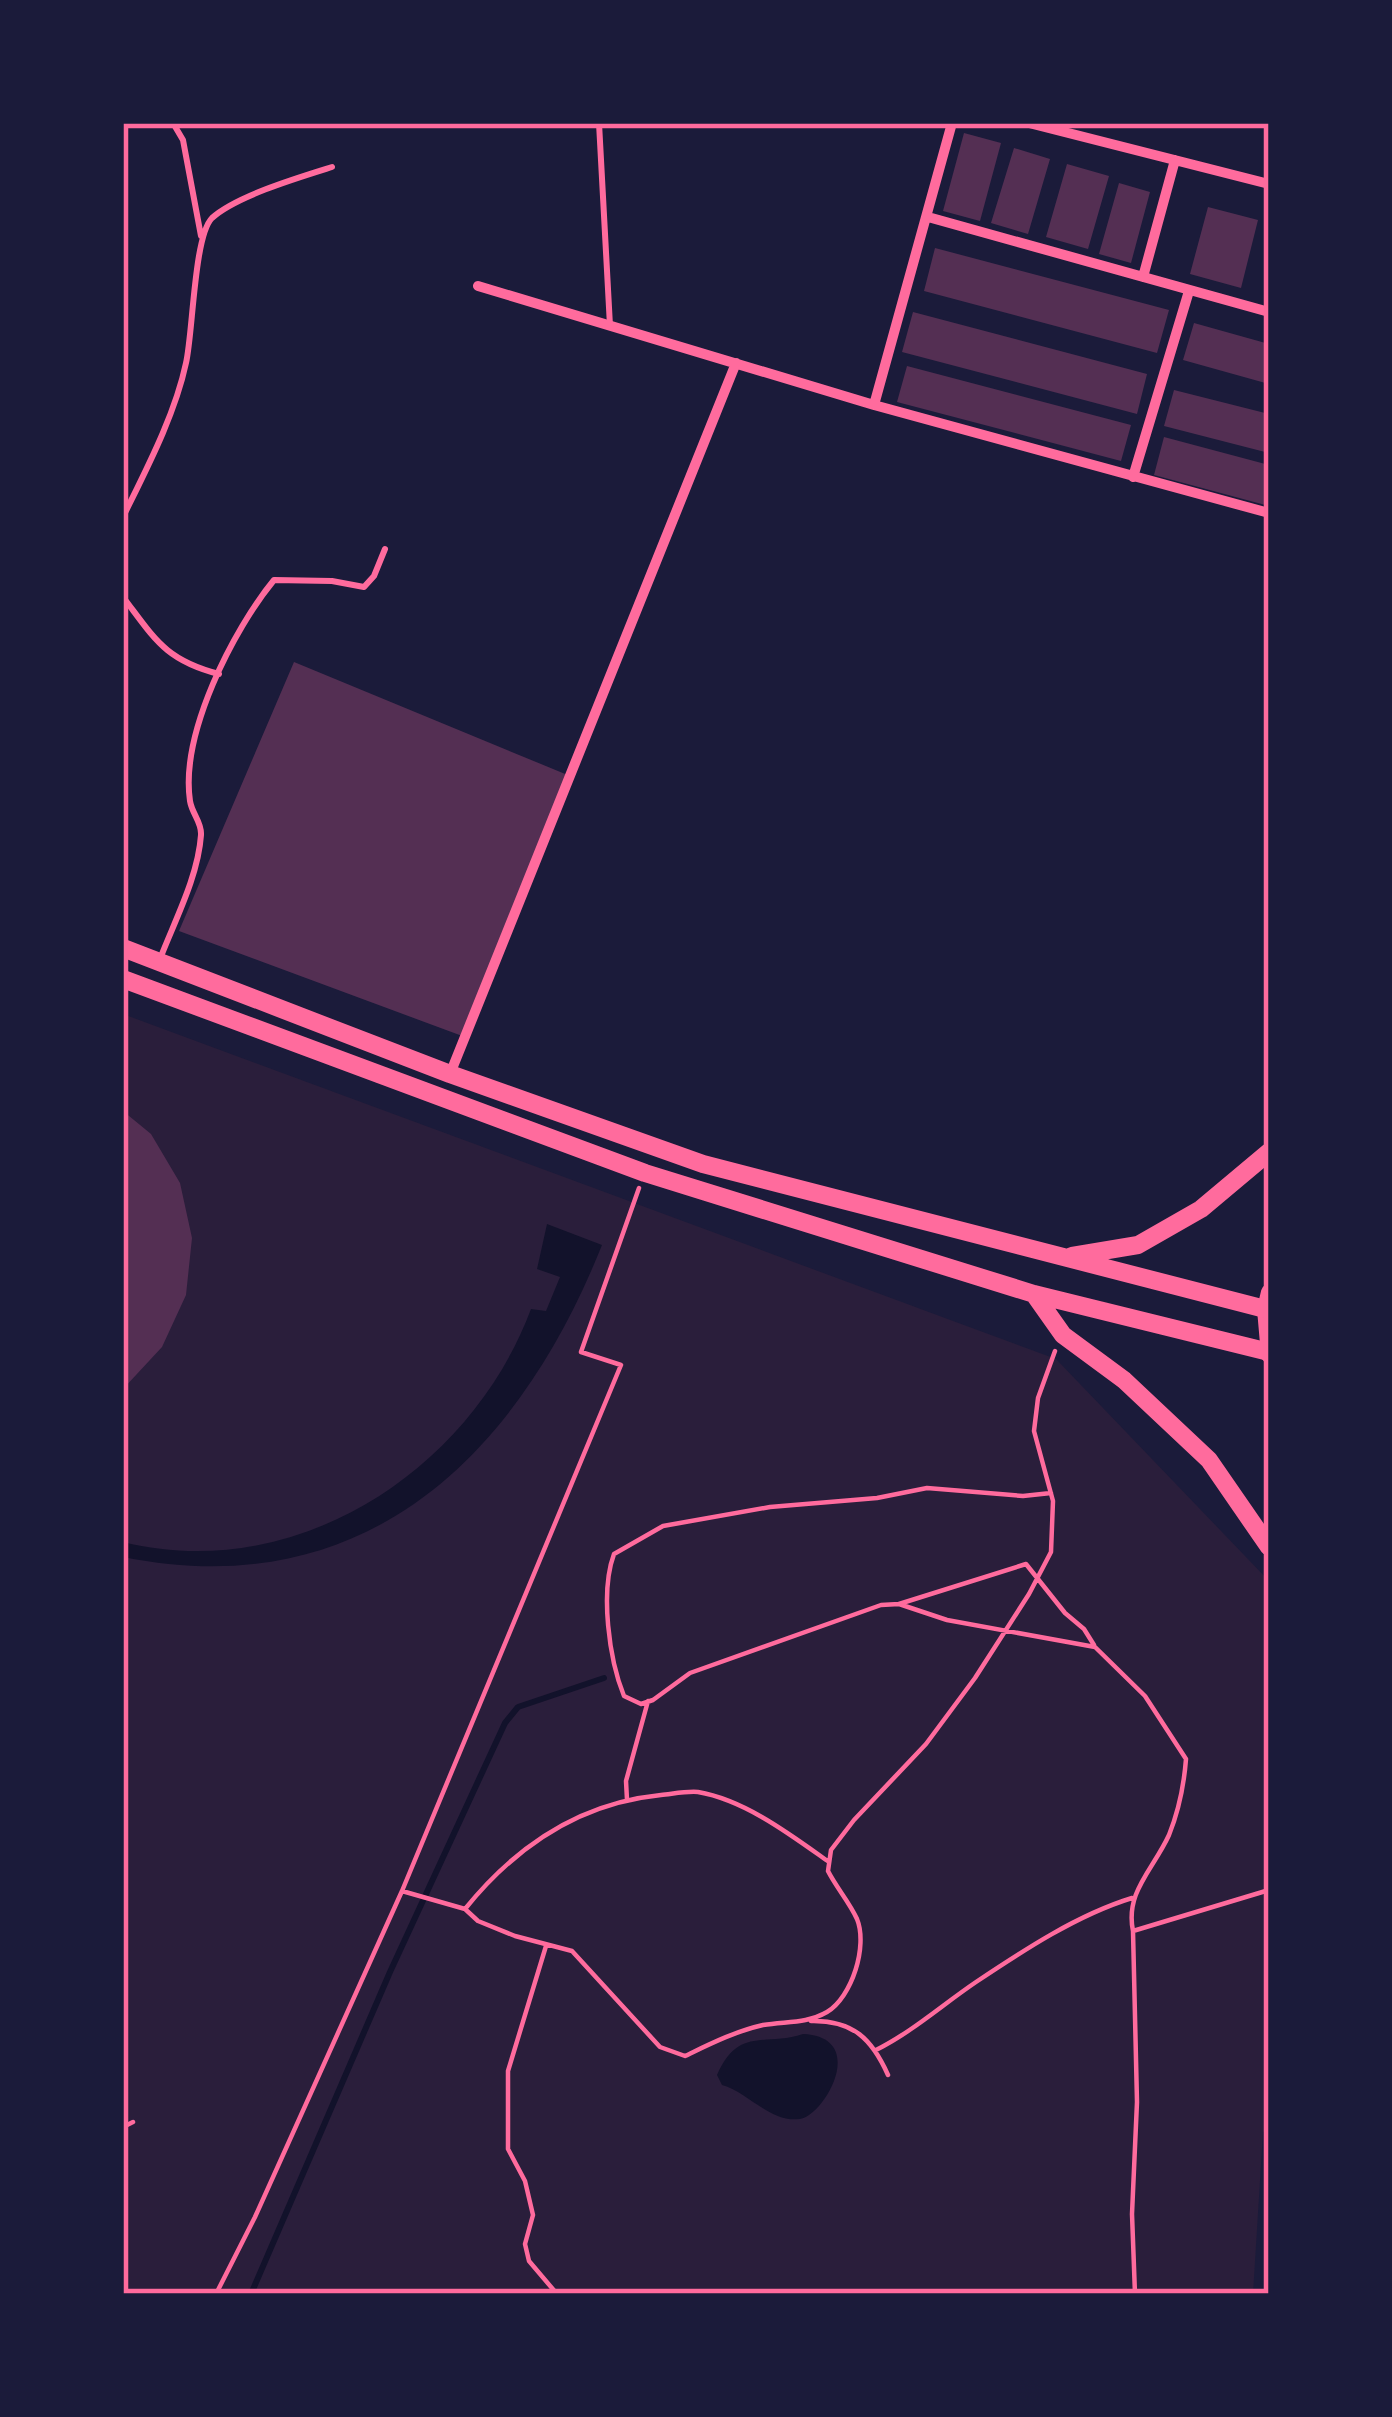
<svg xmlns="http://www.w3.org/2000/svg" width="1392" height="2417" font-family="Rubik,sans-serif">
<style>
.green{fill:#2a1e3b}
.water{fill:#12122b}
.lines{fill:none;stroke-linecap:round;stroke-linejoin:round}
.stream{stroke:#12122b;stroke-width:6}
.building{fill:#542f53}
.path{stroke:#ff6b9d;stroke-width:4.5}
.service{stroke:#ff6b9d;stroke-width:6}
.minor{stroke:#ff6b9d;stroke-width:10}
.primary{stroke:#ff6b9d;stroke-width:16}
.trunk{stroke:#ff6b9d;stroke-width:18}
.neatline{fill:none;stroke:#ff6b9d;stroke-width:4.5}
</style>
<rect width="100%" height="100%" fill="#1b1b3a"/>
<path class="green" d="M123,1014L1056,1359L1269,1581V2127L1263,2132L1253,2294H123Z"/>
<path class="water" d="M547,1224L602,1245C518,1455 366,1606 123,1557V1542C296,1585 471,1470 531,1309L546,1311L560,1277L537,1269Z
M803,2034C869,2037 825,2115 800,2119C770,2123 748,2092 722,2085L717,2075C739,2026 764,2047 803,2034Z"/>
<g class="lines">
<path class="stream" d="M251,2294L390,1972L505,1723L518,1707L604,1678"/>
</g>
<path class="building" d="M964,133L1001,143L980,221L943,211Z
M1014,148L1050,159L1028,234L991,223Z
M1067,164L1109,176L1088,249L1046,237Z
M1119,183L1150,192L1131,263L1099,254Z
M1208,207L1258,220L1241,288L1190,274Z
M935,248L1169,310L1157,353L924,291Z
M913,312L1147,374L1137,414L902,352Z
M1194,323L1269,344V384L1183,360Z
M907,366L1131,425L1121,461L897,402Z
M1174,390L1269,414V453L1164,426Z
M1164,437L1269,465V506L1154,475Z
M294,662L570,776L465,1037L179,931Z
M123,1111L151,1134L180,1183L192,1238L186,1295L162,1347L123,1389Z"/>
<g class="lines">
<path class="path" d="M1051,1493L1023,1496L927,1488L877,1498L770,1507L663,1526L614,1554C600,1592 609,1659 624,1696L641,1704L653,1700L690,1673L881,1605L899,1604L947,1620L1095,1647L1145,1696L1186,1759C1184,1785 1179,1810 1169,1835C1153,1870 1125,1892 1133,1931
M899,1604L1026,1564L1065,1613L1084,1629L1094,1645
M627,1800L626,1781L648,1701
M829,1862C791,1835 745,1800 698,1792C686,1791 672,1794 661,1795C580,1803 515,1847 465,1909L478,1921L515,1936L572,1951L660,2047L685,2056C710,2044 736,2031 763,2025C786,2021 806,2024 827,2012C852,1997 868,1946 857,1919C850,1903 836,1887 828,1871L831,1850L854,1820L926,1744L975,1678L1029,1594L1051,1552L1053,1501L1034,1431L1038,1398L1055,1351
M402,1891L621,1365L581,1352L639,1188
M546,1946L508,2071V2149L525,2181L533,2215L525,2244L529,2261L557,2294
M811,2021C853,2020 872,2039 888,2075
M876,2050C912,2032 942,2005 976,1982C1024,1950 1077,1915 1132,1898
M123,2127L133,2122
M216,2294L255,2217L402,1891L465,1909
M1135,2294L1132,2214L1137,2102L1133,1931L1269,1890"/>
<path class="service" d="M173,123L183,140L201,236
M599,123L610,326
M123,517C146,470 175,415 186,363C193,333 194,236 212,218C236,196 300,177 332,167
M123,597C155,639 165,660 219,674
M160,959C175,920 198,877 201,835C202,822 192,814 190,801C180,734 233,630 274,580L332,581L364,587L374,576L385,549"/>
<path class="minor" d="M1029,123L1269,184
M928,217L1269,312
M1143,277L1175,160
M478,286L874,405L1269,513
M874,405L952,123
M1133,477L1189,291
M450,1074L736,363"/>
<path class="primary" d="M1269,1292L1265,1309L1269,1355"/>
<path class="trunk" d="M123,948L450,1074L703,1164L1269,1310
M123,979L645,1173L1034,1294L1269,1352
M1072,1256L1138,1245L1201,1209L1269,1152
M1034,1294L1063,1335L1124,1380L1209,1460L1269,1547"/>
</g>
<rect width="1392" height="2417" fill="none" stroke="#1b1b3a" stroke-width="252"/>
<rect x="126" y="126" width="1140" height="2165" class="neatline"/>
</svg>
